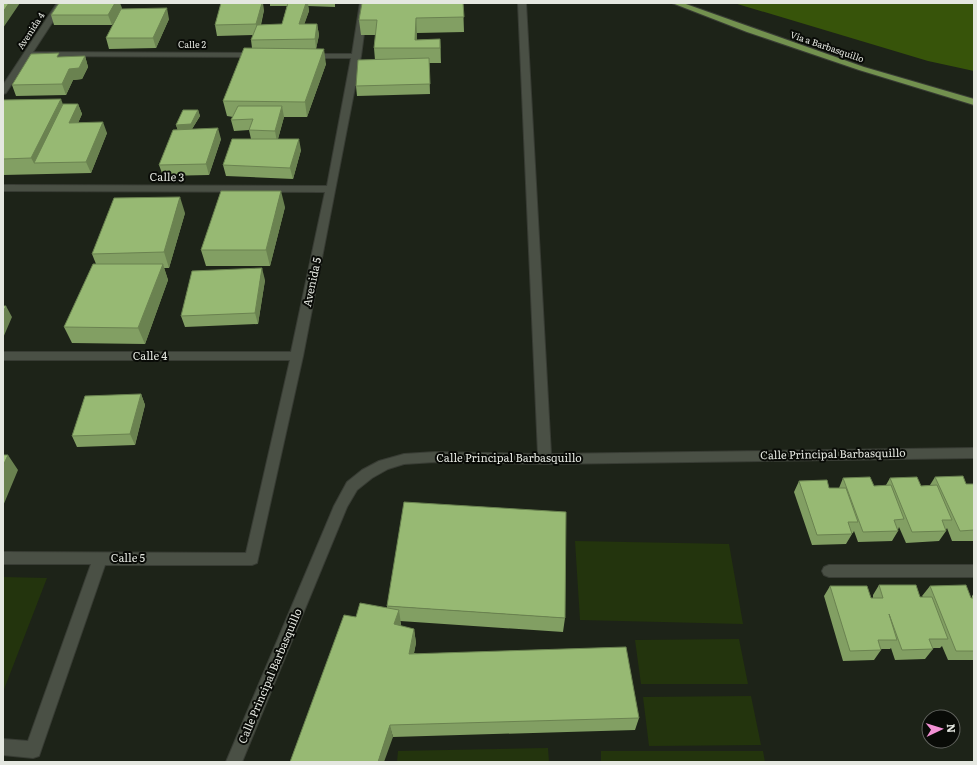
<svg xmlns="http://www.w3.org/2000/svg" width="977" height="765" font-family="Literata,serif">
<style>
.green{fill:#23340d}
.forest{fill:#37540a}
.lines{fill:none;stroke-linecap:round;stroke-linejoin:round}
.minor-casing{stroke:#383c34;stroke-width:2}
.major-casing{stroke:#383c34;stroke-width:2}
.minor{fill:#4a5045;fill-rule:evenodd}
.major{fill:#73914f;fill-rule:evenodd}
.wall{fill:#829f63}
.shaded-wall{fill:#6a8250}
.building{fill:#97b973;stroke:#6a8250}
.labels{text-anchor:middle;stroke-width:4;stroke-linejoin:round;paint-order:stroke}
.far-street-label{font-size:9px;fill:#e4e7e0;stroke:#090b07}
.street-label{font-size:11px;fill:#e4e7e0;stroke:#090b07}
</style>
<rect width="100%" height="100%" fill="#1d2318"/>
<path class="green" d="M575,541L729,544L743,624L580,620Z
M3,577L47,578L3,692Z
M739,639L748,684H641L635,640Z
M751,696L761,745L649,746L643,697Z
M548,748L549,762H397L398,751Z
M601,751H763L765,762H601Z"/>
<path class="forest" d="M734,3H974V71L928,61Z"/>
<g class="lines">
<defs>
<path id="minor" d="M57,3H65L33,52L257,53L261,55L257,57L30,56L6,93L3,94V85Z
M360,3H368L361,56L303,356L257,563L252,565H105L39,756L33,758L3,755V739L28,741L91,564H3V552L246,553L290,360H3V352H291L325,192L3,191V185L327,186L351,58H308L304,56L308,54H352Z
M518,3H526L551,454L974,448V458L545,464L435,462L404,464L388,469L372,478L357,490L347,507L242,762H226L334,506L347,482L362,470L379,461L404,454L435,452L538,454Z
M829,565H974V577H829L824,575L822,571L824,567Z"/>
<path id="major" d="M672,3H683L864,67L974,99V105L859,70L747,32Z"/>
</defs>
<use href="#minor" class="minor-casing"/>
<use href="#major" class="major-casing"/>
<use href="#minor" class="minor"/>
<use href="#major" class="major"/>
</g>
<path class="wall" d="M270,3H335V7L308,6L309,11L304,24H317L319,35L316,49L326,64L307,117H284L278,139L301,150L293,179L226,176L223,165L251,139L249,130L234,131L231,120L233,117L227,116L223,101L252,48L251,40L253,35L217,36L215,25L264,10L261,25L282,24L287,6H270Z
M463,3L464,32L417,33V40L440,39L441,63H429L430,94L357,96L356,86L375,60L374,48L376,35H361L359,20Z
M122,8L112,25H54L51,15Z
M169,19L156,48L109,49L106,38Z
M85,56L88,67L82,79L73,80L66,95L16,96L12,85L60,57Z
M3,100L63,104H78L82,114L78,123L107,133L91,173L3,175Z
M198,110L200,116L192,129L221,139L209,175L163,176L159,165L178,130L176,125Z
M285,207L270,266H206L201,250Z
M185,213L169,268H164L168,280L145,344L72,343L64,327L96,264L92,254Z
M265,280L258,324L185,327L181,316Z
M141,394L145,405L135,445L77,447L72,436Z
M935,477L966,484H974V541H952L947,528L946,530V531L939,541L906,543L899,527L898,530V531L892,541L858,542L854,531L853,533H851L852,534L846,544L812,545L794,492L799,481L829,488H839L843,478L874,486L886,485L890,478L921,486L930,485Z
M879,585L920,597H923L922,596L930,586L971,598H972V596L974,593V660H948L942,646L940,648H932L933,649L925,659L895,660L891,648L890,649H881V650L874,660L843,661L824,596L830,586L871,598H873V595Z
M387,606L565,618L563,632L400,621L401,624L400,626L414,629L416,643L414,653L639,718L635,730L393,737L356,617L387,608Z"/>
<path class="shaded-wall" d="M9,3H20L3,28V12Z
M115,3H120L122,8L112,25L108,15Z
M262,3H263L264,10L258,35L256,24Z
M306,3H308L309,11L301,34L299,24Z
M167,8L169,19L156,48L153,38Z
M416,18L417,33V48L415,40Z
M317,24L319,35L316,49L315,39Z
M440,39L441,54V63L440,48Z
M324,49L326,64L307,117L305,102Z
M85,56L88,67L82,79L73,80L66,95L62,84L69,69Z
M61,99L67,115L34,163L31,158Z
M78,104L82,114L73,134L69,123Z
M282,106L284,117L277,142L275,131Z
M198,110L200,116L192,129L178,131L176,125Z
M103,122L107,133L91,173L86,162Z
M218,128L221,139L209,175L206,164Z
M299,139L301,150L293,179L290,168Z
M281,191L285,207L270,266L266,250Z
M180,197L185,213L169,268L164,252Z
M163,264L168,280L145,344L138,328Z
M262,268L265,280L258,324L255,313Z
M6,306L12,317L3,338V312Z
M141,394L145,405L135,445L130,434Z
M8,455L18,470L3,506V466Z
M399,610L401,624L396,638L394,624Z
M414,629L416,643L411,667L409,654Z
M390,725L393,737L384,762H378Z"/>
<path class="building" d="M3,3H9L3,12Z
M59,3H115L108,15H51Z
M221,3H262L256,24L215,25Z
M288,3H306L299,24H317L315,39L251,40L257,25L282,24Z
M362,3H463L464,17L416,18L415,40L440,39V48H374L377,20H359Z
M167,8L153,38H106L121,9Z
M244,48L324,49L305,102L223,101Z
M59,53L57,57L85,56L79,68L69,69L62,84L12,85L31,54Z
M429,58L430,84L356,86L358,60Z
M61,99L31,158L3,159V100Z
M63,104H78L69,123L103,122L86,162L34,163Z
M238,106H282L275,131L249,130L253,119L231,120Z
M183,110H198L191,124L176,125Z
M218,128L206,164L159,165L173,130Z
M232,139H299L290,168L223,165Z
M221,191H281L266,250H201Z
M180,197L164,252L92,254L114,198Z
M93,264H163L138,328L64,327Z
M262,268L255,313L181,316L192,271Z
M3,306H6L3,312Z
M141,394L130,434L72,436L85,396Z
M3,455H8L3,466Z
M963,476L966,484H974V530L960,531L935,477Z
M870,477L874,486L891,485L904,519L894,520L898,531L863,532L843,478Z
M917,477L921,486L937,485L952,520H942L946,531L912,532L890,478Z
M827,480L829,488H846L858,522H848L852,534L817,535L799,481Z
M404,502L566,512L565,618L387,606Z
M879,585H916L920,597H932L948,639H929L933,649L902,650L889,614L897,640H878L881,650L850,651L830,586H867L871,598H883Z
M966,585L971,598H974V651H956L930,586Z
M360,603L399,610L394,624L414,629L409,654L626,647L639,718L390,725L378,762H290L344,615L356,617Z"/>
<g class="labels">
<g class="far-street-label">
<text transform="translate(31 31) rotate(-57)" y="3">Avenida 4</text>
<text x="192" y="48">Calle 2</text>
<text transform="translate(827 47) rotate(19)" y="3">Via a Barbasquillo</text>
</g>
<g class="street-label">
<text transform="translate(167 177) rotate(1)" y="4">Calle 3</text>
<text transform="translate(312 282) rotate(-78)" y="4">Avenida 5</text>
<text x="150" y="360">Calle 4</text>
<text transform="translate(833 454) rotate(-1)" y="4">Calle Principal Barbasquillo</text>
<text x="509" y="462">Calle Principal Barbasquillo</text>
<text x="128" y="562">Calle 5</text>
<text transform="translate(270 676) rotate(-67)" y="4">Calle Principal Barbasquillo</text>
</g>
</g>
<rect width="977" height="765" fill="none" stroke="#e4e7e0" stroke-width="8"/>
<g transform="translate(941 729) rotate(86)"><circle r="19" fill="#090b07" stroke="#61635e"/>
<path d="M0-3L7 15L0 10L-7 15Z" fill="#f391d5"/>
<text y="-6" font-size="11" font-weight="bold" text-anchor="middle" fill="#e4e7e0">N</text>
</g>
</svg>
